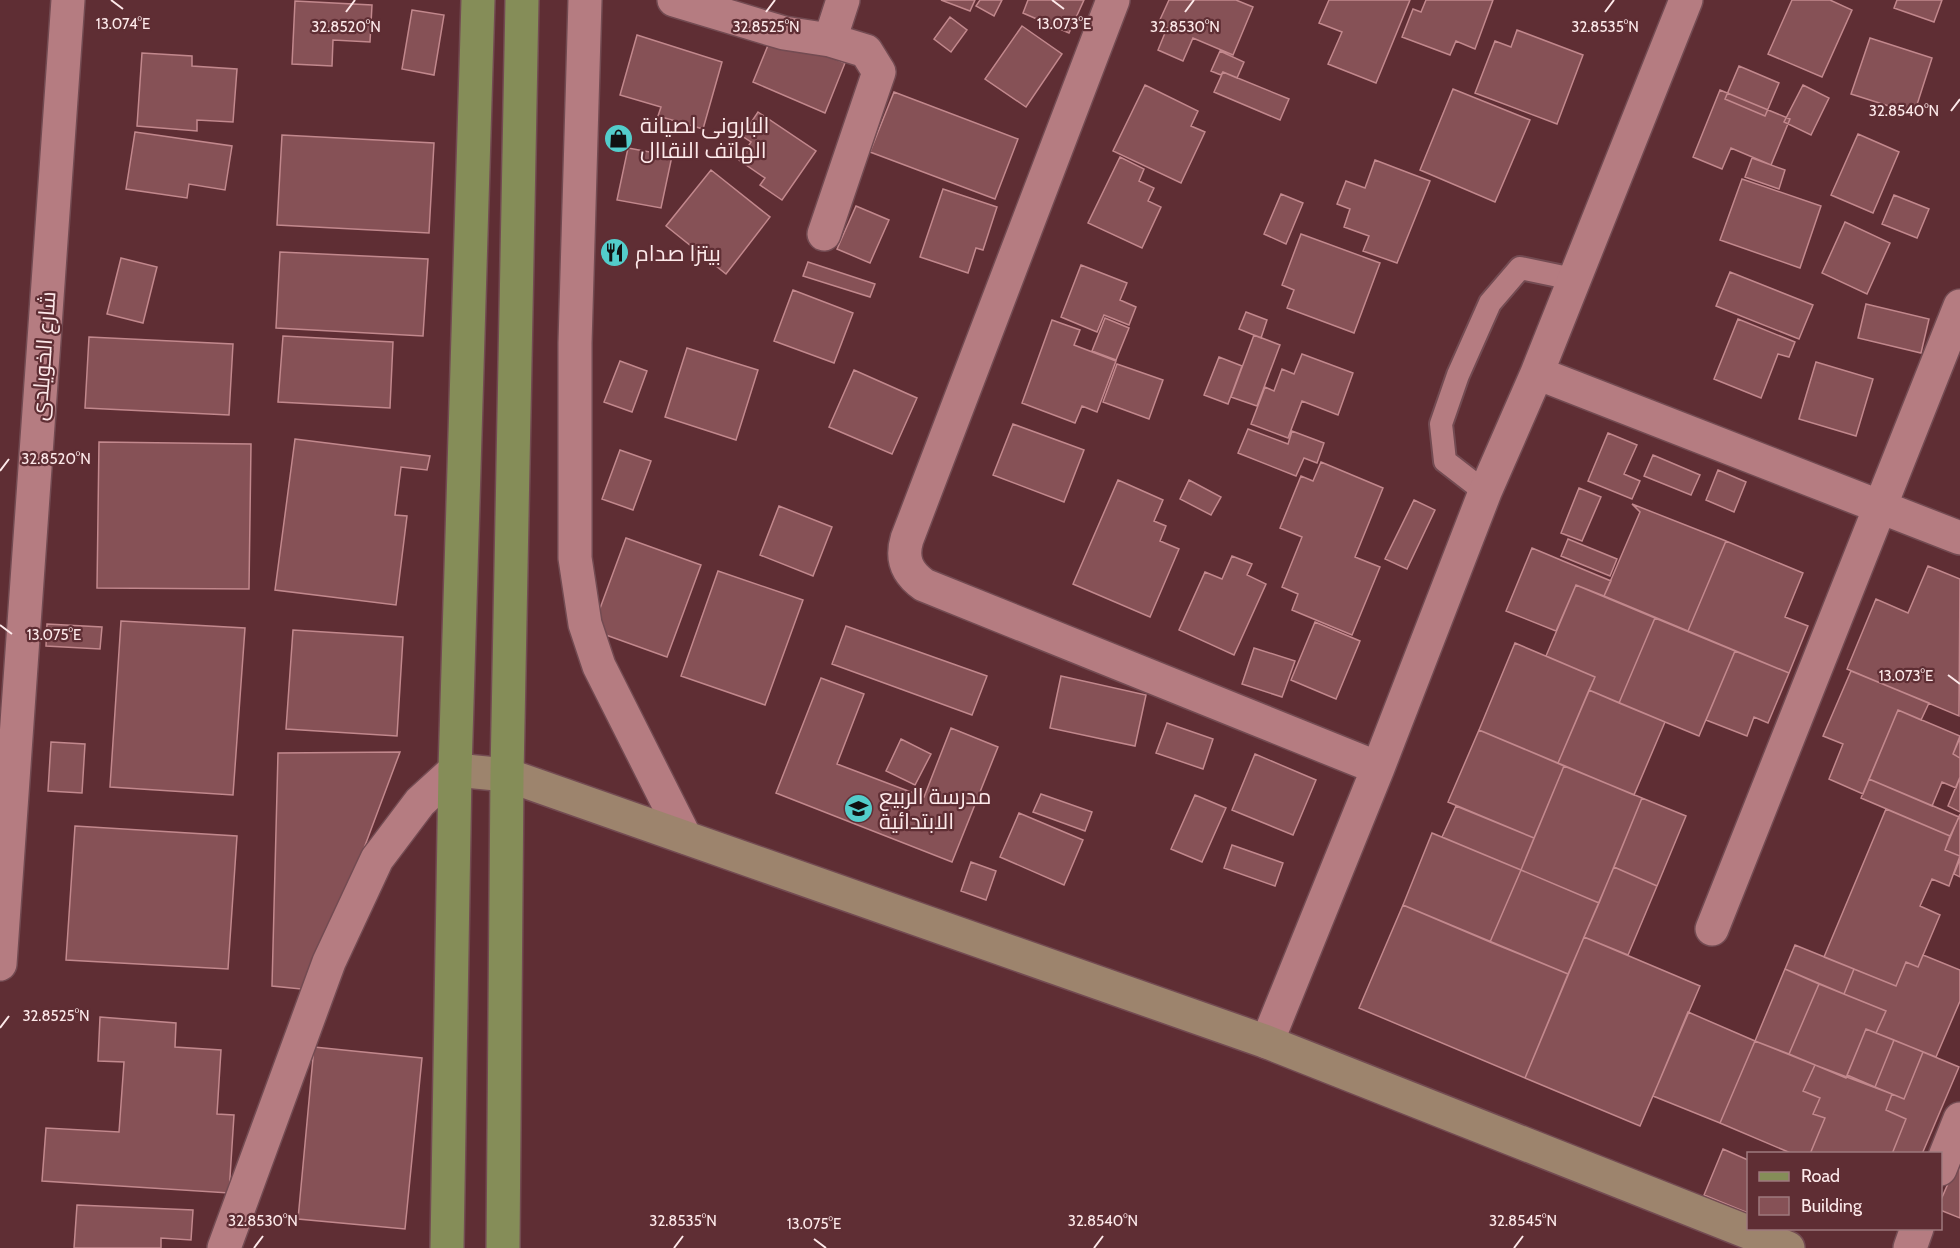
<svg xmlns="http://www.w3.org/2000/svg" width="1960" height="1248" font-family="Cabin,Cairo,sans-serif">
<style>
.building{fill:#865156;stroke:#c2888d;stroke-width:1.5}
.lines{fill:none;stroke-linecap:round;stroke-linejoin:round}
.lane-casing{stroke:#734b52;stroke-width:26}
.street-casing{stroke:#734b52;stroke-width:36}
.secondary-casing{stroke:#734b52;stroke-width:36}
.primary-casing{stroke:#734b52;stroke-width:36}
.lane{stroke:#b57c81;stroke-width:22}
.street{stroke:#b57c81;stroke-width:33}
.secondary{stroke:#9d846d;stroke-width:33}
.primary{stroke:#858d58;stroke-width:33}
.ticks{fill:none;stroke:#fde9ea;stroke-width:2}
.labels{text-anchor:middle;stroke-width:4.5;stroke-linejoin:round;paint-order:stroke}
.poi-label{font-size:22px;fill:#fde9ea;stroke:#5f2e34;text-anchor:start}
.street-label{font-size:22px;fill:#fde9ea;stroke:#5f2e34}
.ticks-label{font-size:15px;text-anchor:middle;fill:#fde9ea;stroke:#5f2e34;stroke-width:4.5;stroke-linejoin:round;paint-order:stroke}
</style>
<rect width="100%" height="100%" fill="#5f2e34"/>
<path class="building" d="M941,0H975L970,11Z
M980,0H1002L994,16L976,6Z
M1028,0H1084L1069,33L1023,13Z
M1169,0H1236L1253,7L1233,55L1193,38L1183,61L1158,50L1167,28L1158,24Z
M1329,0H1410L1376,83L1328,64L1342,32L1319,23Z
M1426,0H1493L1475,49L1456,41L1450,55L1402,37L1413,9L1421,12Z
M1792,0H1830L1852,10L1822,77L1768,54Z
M1897,0H1942L1934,22L1894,8Z
M295,1L372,5L370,42L333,40L332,66L292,64Z
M412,10L444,15L434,75L402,69Z
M950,17L967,30L951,52L934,39Z
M1022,26L1062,54L1026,107L985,79Z
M1517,30L1583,55L1557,124L1475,93L1495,41L1511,47Z
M773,33L845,63L825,113L753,82Z
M637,35L722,62L703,129L658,116L661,107L620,95Z
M1870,38L1932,58L1914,114L1851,94Z
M1220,51L1244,62L1237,78L1223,72L1221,75L1211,71Z
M142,53L192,56V66L237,69L233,122L197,120V131L137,126Z
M1739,66L1779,83L1765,116L1725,99Z
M1223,72L1289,99L1280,120L1214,92Z
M1145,85L1198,111L1191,126L1205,132L1181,183L1113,151Z
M1803,85L1829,98L1811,135L1784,122Z
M1453,89L1530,120L1495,202L1420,170Z
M1720,90L1790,119L1771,165L1731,148L1722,169L1693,157Z
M894,92L1018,139L995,199L870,152Z
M758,112L816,151L782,200L760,185L765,178L739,160L751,142L742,136Z
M135,132L232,146L225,190L189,184L187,198L126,189Z
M1858,134L1899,152L1873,213L1831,195Z
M282,135L434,143L429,233L277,225Z
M628,148L672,156L661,208L617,200Z
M1120,157L1144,169L1139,181L1154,188L1148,201L1161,207L1142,248L1088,223Z
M1752,158L1785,170L1779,189L1745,177Z
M1375,160L1430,181L1397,263L1363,251L1369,236L1344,227L1350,209L1337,204L1346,181L1365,188Z
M711,170L770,217L726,274L666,226Z
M1742,179L1821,206L1800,268L1720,240Z
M943,189L997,207L983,250L976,248L968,273L920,257Z
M1281,194L1303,203L1286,244L1264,234Z
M1894,195L1929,209L1917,238L1882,224Z
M856,206L889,220L870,263L837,249Z
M1845,222L1890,243L1867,294L1822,273Z
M1301,234L1380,263L1354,333L1287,308L1294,290L1282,285Z
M280,252L428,259L423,336L276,328Z
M121,258L157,267L143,323L107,314Z
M808,262L875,284L870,297L803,276Z
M1081,265L1127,283L1120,300L1136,307L1129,325L1104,315L1097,332L1061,317Z
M1730,272L1813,305L1799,339L1716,306Z
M793,290L853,313L834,363L774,341Z
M1866,304L1929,319L1921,353L1858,338Z
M1246,312L1267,320L1261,338L1239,329Z
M1105,318L1129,328L1116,360L1092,351Z
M1738,319L1795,342L1789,357L1778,354L1761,398L1714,379Z
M1052,320L1080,330L1074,345L1116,361L1097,412L1082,406L1075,423L1022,403Z
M1254,335L1280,345L1257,406L1231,397Z
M283,336L393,342L390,408L278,402Z
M89,337L233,344L229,415L85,408Z
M687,348L758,370L736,440L665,417Z
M1302,354L1353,373L1338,415L1302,401L1288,438L1251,424L1265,387L1274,391L1282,369L1294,374Z
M1219,357L1242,366L1228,404L1204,395Z
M620,361L647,371L632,412L604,402Z
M1816,362L1873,379L1856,436L1799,419Z
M1117,364L1163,380L1149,419L1103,402Z
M854,370L917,398L892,454L829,427Z
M1013,424L1084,450L1064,502L993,475Z
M1248,429L1288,444L1292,431L1324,443L1317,463L1304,458L1296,476L1238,453Z
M1608,433L1637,445L1624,474L1640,481L1632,499L1588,481Z
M295,439L430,456L427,470L401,467L395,515L407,516L396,605L275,590Z
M99,442L251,444L249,589L97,588Z
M620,450L651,461L633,510L602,499Z
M1653,455L1700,475L1691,495L1644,476Z
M1321,462L1383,488L1355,557L1380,567L1352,635L1292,610L1298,594L1282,587L1302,537L1280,528L1301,476L1313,481Z
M1718,470L1746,482L1734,512L1706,500Z
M1118,480L1163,500L1154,521L1166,526L1160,541L1179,549L1150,617L1073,584Z
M1189,480L1221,497L1211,515L1180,499Z
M1579,488L1601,497L1582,541L1561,533Z
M1414,500L1435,510L1407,569L1385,559Z
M1632,504L1726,541L1688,631L1604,596L1640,512Z
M779,506L832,527L813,576L760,555Z
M626,538L701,565L667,657L592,630Z
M1568,539L1617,559L1610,576L1561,556Z
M1726,541L1803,573L1785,617L1808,626L1789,673L1688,631Z
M1532,548L1611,581L1604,596L1576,585L1556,631L1506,611Z
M1232,556L1252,564L1247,575L1266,584L1234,655L1179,630L1205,572L1222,579Z
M1928,566L1960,579L1959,716L1847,669L1876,599L1908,613Z
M718,571L803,600L765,705L681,676Z
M1576,585L1655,618L1619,703L1589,690L1595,677L1546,656Z
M1655,618L1735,651L1699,736L1619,703Z
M121,621L245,628L233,795L110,787Z
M1315,622L1360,641L1336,699L1291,680Z
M47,624L102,627L100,649L46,646Z
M846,626L987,676L972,715L832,664Z
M293,630L403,637L397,736L286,729Z
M1515,643L1595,677L1558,763L1479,730Z
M1254,648L1295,661L1282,697L1242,684Z
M1735,651L1789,673L1768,723L1754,717L1747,736L1706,720Z
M1851,671L1929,703L1921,720L1898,710L1863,794L1829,779L1843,744L1823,736Z
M1061,676L1146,695L1135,746L1050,728Z
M821,678L864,694L837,764L924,797L951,728L998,747L952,862L776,793Z
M1589,690L1665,722L1634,795L1558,763Z
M1898,710L1960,736L1953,754L1960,758V777L1956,788L1942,782L1932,806L1869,779Z
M1167,723L1213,739L1203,769L1156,753Z
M1479,730L1564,766L1534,838L1448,802Z
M1960,738V758L1953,754Z
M901,739L931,754L915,785L886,771Z
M51,742L85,744L82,793L48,791Z
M400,752L311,990L272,986L278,753Z
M1255,754L1316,780L1293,835L1232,810Z
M1564,766L1642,798L1599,903L1521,870Z
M1960,777V812L1948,806Z
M1869,779L1959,817L1950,836L1861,798Z
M1041,794L1092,812L1085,831L1033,812Z
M1195,795L1226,808L1202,862L1171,849Z
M1642,798L1686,816L1657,886L1614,867Z
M1456,806L1534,838L1521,870L1442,837Z
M1886,809L1950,836L1945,850L1960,856L1949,886L1932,879L1920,906L1940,915L1918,967L1906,962L1896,986L1824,957Z
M1019,813L1083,840L1064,885L1000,857Z
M1960,814V856L1945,850Z
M75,826L237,836L228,969L66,960Z
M1432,833L1521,870L1490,942L1403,905Z
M1232,845L1283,863L1275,886L1224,868Z
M1960,859V877L1954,874Z
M971,862L996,871L986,900L961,891Z
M1614,867L1657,886L1628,955L1584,937Z
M1521,870L1599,903L1568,974L1490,942Z
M1403,905L1568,974L1525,1078L1359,1008Z
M1584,937L1700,986L1640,1126L1525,1078Z
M1795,945L1854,969L1844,994L1785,969Z
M1923,955L1960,970V1001L1936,1057L1876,1033L1886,1011L1844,994L1854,969L1896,986L1906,962L1918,967Z
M1785,969L1819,984L1789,1054L1755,1041Z
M1819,984L1886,1011L1876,1033L1866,1029L1846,1078L1789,1054Z
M1688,1012L1755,1041L1720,1123L1653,1096Z
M100,1017L176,1023L175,1047L221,1050L217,1114L234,1115L229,1193L42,1181L46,1128L119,1132L124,1062L98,1061Z
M1866,1029L1894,1040L1875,1087L1847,1075Z
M1894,1040L1923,1052L1904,1099L1875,1087Z
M1755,1041L1815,1065L1803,1091L1820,1098L1813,1114L1825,1118L1810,1154H1793L1720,1123Z
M314,1047L422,1058L405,1229L298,1219Z
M1923,1052L1959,1067L1922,1154H1892L1906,1119L1886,1110L1892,1094L1904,1099Z
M1815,1065L1892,1094L1886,1110L1906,1119L1892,1154H1810L1825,1118L1813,1114L1820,1098L1803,1091Z
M1723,1149L1748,1160V1213L1704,1195Z
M1960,1156V1218L1940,1210V1202Z
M77,1205L193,1210L191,1240L161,1238V1248H74Z"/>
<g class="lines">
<defs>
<path id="lane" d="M1485,492L1445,461L1441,424L1458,375L1490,303L1520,268L1573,279"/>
<path id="street" d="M585,0L575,343V558L585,624L599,666L685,837
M674,0L784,33L830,40L843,0
M1113,0L907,539C901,559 907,573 924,585L1378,768
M824,234L879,72L866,51L830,40
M1537,373L1960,538
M1712,929L1960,306
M0,964L68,0
M1267,1042L1378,768L1485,492L1537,373L1686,0
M1940,1169L1960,1119
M224,1248L329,962L377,859L420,802L455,770
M1910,1248L1917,1228"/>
<path id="secondary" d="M455,770L507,775L1267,1042L1788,1248"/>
<path id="primary" d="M447,1248L455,770L478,0
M503,1248L507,775L522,0"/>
</defs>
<use href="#lane" class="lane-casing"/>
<use href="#street" class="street-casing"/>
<use href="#secondary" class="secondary-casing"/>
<use href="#primary" class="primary-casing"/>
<use href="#lane" class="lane"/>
<use href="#street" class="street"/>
<use href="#secondary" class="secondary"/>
<use href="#primary" class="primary"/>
</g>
<path class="ticks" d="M111,0L123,9M1052,0L1064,9M346,12L355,0M766,12L775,0M1185,12L1194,0M1605,12L1614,0M1951,111L1960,99M0,471L9,459M0,625L12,634M1948,675L1960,684M0,1028L9,1016M814,1239L826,1248M254,1248L263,1236M674,1248L683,1236M1094,1248L1103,1236M1514,1248L1523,1236"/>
<defs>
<symbol id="shop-disc" viewBox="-11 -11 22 22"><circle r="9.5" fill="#53cdcb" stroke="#5f2e34"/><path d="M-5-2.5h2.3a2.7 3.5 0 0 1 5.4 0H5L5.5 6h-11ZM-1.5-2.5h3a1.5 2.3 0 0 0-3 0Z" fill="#111"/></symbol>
<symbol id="restaurant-disc" viewBox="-11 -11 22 22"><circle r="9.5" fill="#53cdcb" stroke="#5f2e34"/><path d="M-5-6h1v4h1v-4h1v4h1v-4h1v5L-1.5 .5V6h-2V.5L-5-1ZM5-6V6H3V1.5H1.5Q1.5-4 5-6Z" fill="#111"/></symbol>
<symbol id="school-disc" viewBox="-11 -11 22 22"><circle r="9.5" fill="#53cdcb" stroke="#5f2e34"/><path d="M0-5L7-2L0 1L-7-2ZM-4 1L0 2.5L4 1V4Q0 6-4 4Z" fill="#111"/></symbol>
</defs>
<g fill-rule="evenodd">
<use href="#shop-disc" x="602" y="122" width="33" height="33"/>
<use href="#restaurant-disc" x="598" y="236" width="33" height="33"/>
<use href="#school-disc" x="842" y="792" width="33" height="33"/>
</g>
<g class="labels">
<g class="poi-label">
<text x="640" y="133">البارونى لصيانة<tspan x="640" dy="25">الهاتف النقاال</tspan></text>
<text x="635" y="261">بيتزا صدام</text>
<text x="879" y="804">مدرسة الربيع<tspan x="879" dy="25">الابتدائية</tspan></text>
</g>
<g class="street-label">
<text transform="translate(43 356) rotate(-86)" y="8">شارع الخويلدى</text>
</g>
</g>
<g class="ticks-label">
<text x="123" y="29">13.074°E</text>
<text x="1064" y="29">13.073°E</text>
<text x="346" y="32">32.8520°N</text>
<text x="766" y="32">32.8525°N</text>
<text x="1185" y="32">32.8530°N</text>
<text x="1605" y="32">32.8535°N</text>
<text x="1904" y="116">32.8540°N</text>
<text x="56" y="464">32.8520°N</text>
<text x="54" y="640">13.075°E</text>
<text x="1906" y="681">13.073°E</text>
<text x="56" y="1021">32.8525°N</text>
<text x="263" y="1226">32.8530°N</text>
<text x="683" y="1226">32.8535°N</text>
<text x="1103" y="1226">32.8540°N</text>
<text x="1523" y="1226">32.8545°N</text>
<text x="814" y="1229">13.075°E</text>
</g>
<rect x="1747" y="1152" width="195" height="78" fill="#5f2e34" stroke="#9e797d" stroke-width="1.5"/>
<rect x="1759" y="1172" width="30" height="9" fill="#858d58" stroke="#9e797d" stroke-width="1.5"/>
<text x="1801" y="1182" font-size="18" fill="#fde9ea">Road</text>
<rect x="1759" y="1197" width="30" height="18" fill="#865156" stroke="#9e797d" stroke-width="1.5"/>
<text x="1801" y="1212" font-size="18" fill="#fde9ea">Building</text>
</svg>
